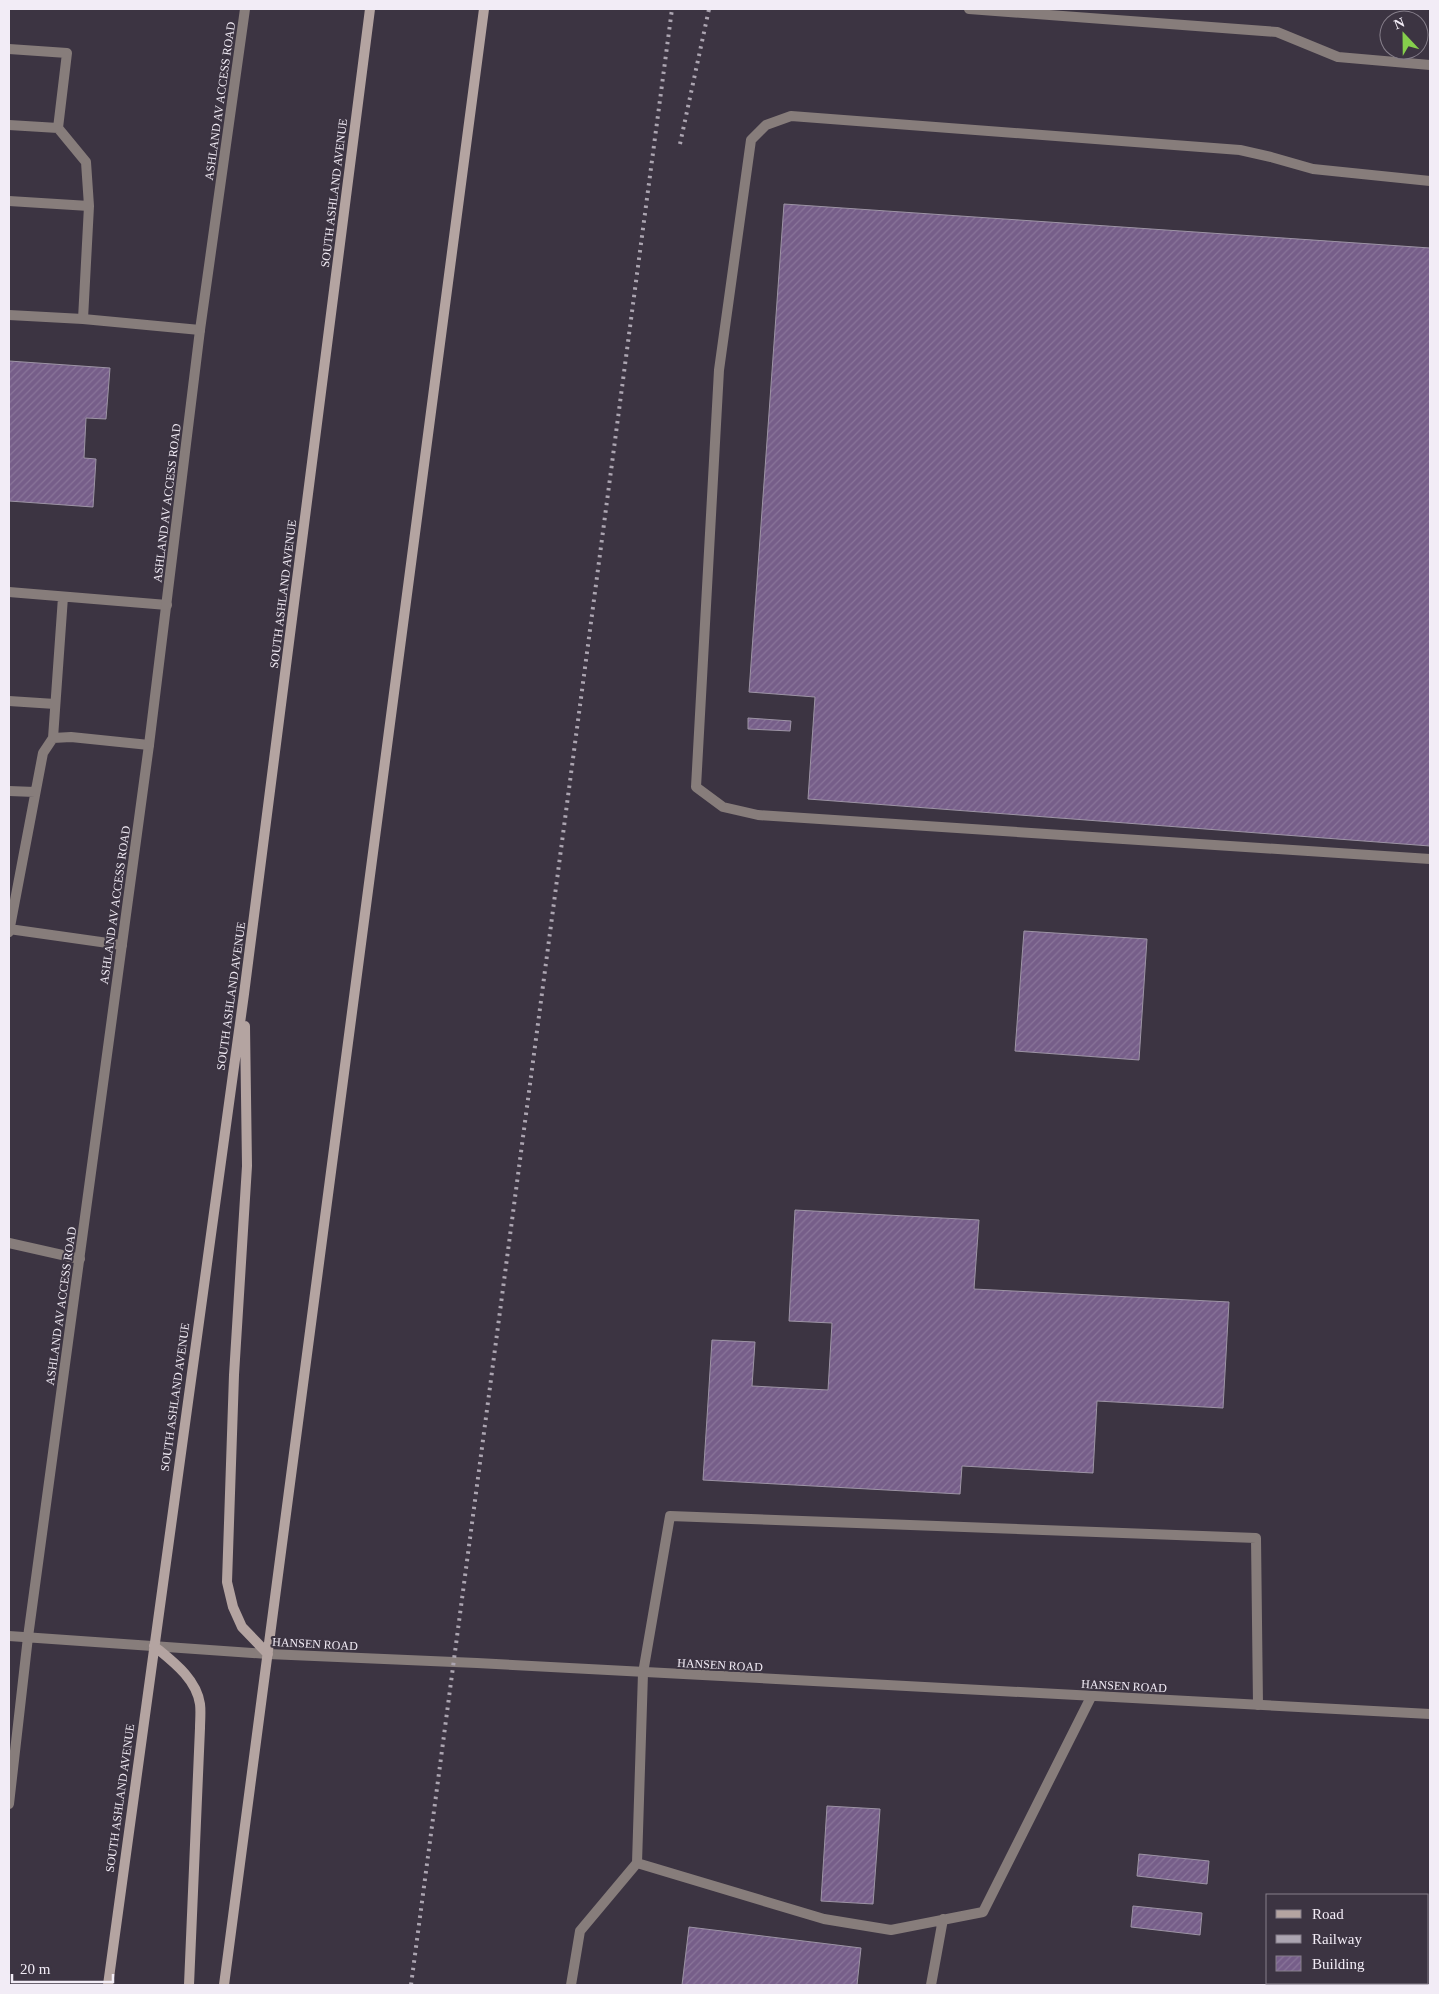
<svg xmlns="http://www.w3.org/2000/svg" width="1439" height="1994" font-family="Georgia,serif">
<style>
.building{fill:url(#building-hatch);stroke:#9d94a5}
.lines{fill:none;stroke-linecap:round;stroke-linejoin:round}
.lane{stroke:#877d7b;stroke-width:10}
.street{stroke:#877d7b;stroke-width:10}
.secondary{stroke:#b4a4a1;stroke-width:10}
.rail{stroke:#aca5b1;stroke-width:4;stroke-dasharray:2.5 5;stroke-linecap:butt}
.labels{text-anchor:middle;stroke-width:4;stroke-linejoin:round;paint-order:stroke}
.street-label{font-size:12px;fill:#f2ecf6;stroke:#3c3442}
</style>
<defs>
<pattern id="building-hatch" width="6" height="6" patternUnits="userSpaceOnUse" patternTransform="scale(1.25)"><rect width="6" height="6" fill="#765e89"/><path d="M-1 1l2-2M0 6l6-6M5 7l2-2" fill="none" stroke="#8a759a"/></pattern>
</defs>
<rect width="100%" height="100%" fill="#3c3442"/>
<path class="building" d="M784,204L1430,248V846L808,799L815,697L749,692Z
M9,361L110,368L106,419L86,418L84,458L96,459L93,507L9,501Z
M748,718L791,721L790,731L748,729Z
M1024,931L1147,939L1139,1060L1015,1051Z
M795,1210L979,1220L974,1289L1229,1302L1223,1408L1097,1401L1093,1473L962,1466L960,1494L703,1480L712,1340L755,1342L752,1386L828,1390L832,1323L789,1321Z
M827,1806L880,1809L873,1904L821,1901Z
M1139,1854L1209,1861L1207,1884L1137,1876Z
M1133,1906L1202,1913L1200,1935L1131,1927Z
M689,1927L861,1948L857,1985H682Z"/>
<g class="lines">
<path class="lane" d="M969,9L1277,32L1338,57L1430,65
M9,49L67,53L58,128L9,125
M58,128L86,162L89,206
M1430,181L1313,169L1271,157L1240,150L791,116L766,125L751,140L719,370L696,787L723,807L758,815L1430,859
M9,201L89,206L83,319
M9,315L83,319L200,330
M9,592L167,605
M9,701L55,704
M53,738L63,597
M9,791L35,792
M9,929L122,945
M9,932L43,753L53,738L71,737L149,745
M9,1243L80,1259
M1091,1697L983,1912L891,1930L824,1919L637,1863L643,1673L670,1516L1256,1538L1258,1705
M571,1985L580,1931L637,1863
M931,1985L943,1919"/>
<path class="street" d="M9,1636L268,1654L477,1663L1430,1714
M9,1804L28,1637L149,745L200,330L245,9"/>
<path class="secondary" d="M245,1026L247,1166L234,1375L227,1582L233,1607L242,1627L268,1654
M154,1646C172,1661 196,1678 200,1704C201,1712 200,1721 200,1728L189,1985
M108,1985L244,994L370,9
M224,1985L484,9"/>
<path class="rail" d="M680,144L709,9
M411,1985L672,9"/>
</g>
<g class="labels">
<g class="street-label">
<text transform="translate(220 101) rotate(-82)" y="4">ASHLAND AV ACCESS ROAD</text>
<text transform="translate(334 193) rotate(-83)" y="4">SOUTH ASHLAND AVENUE</text>
<text transform="translate(167 503) rotate(-83)" y="4">ASHLAND AV ACCESS ROAD</text>
<text transform="translate(283 594) rotate(-83)" y="4">SOUTH ASHLAND AVENUE</text>
<text transform="translate(115 905) rotate(-82)" y="4">ASHLAND AV ACCESS ROAD</text>
<text transform="translate(231 996) rotate(-82)" y="4">SOUTH ASHLAND AVENUE</text>
<text transform="translate(61 1306) rotate(-82)" y="4">ASHLAND AV ACCESS ROAD</text>
<text transform="translate(175 1397) rotate(-82)" y="4">SOUTH ASHLAND AVENUE</text>
<text transform="translate(315 1644) rotate(3)" y="4">HANSEN ROAD</text>
<text transform="translate(720 1665) rotate(3)" y="4">HANSEN ROAD</text>
<text transform="translate(1124 1686) rotate(3)" y="4">HANSEN ROAD</text>
<text transform="translate(120 1798) rotate(-82)" y="4">SOUTH ASHLAND AVENUE</text>
</g>
</g>
<rect width="1439" height="1994" fill="none" stroke="#f2ecf6" stroke-width="20"/>
<rect x="1266" y="1894" width="162" height="90" fill="#3c3442" stroke="#857e8a"/>
<rect x="1276" y="1910" width="25" height="8" fill="#b4a4a1" stroke="#857e8a"/>
<text x="1312" y="1919" font-size="15" fill="#f2ecf6">Road</text>
<rect x="1276" y="1935" width="25" height="8" fill="#aca5b1" stroke="#857e8a"/>
<text x="1312" y="1944" font-size="15" fill="#f2ecf6">Railway</text>
<rect x="1276" y="1956" width="25" height="15" fill="url(#building-hatch)" stroke="#857e8a"/>
<text x="1312" y="1969" font-size="15" fill="#f2ecf6">Building</text>
<g transform="translate(1404 35) rotate(338)"><circle r="24" fill="#3c3442" stroke="#857e8a"/>
<path d="M0-4L9 19L0 12L-9 19Z" fill="#85cf4c"/>
<text y="-8" font-size="14" font-weight="bold" text-anchor="middle" fill="#f2ecf6">N</text>
</g>
<path d="M12 1974v8h101v-8" fill="none" stroke="#f2ecf6" stroke-width="2.5"/>
<text x="20" y="1974" font-size="15" fill="#f2ecf6" stroke="#3c3442" stroke-width="4" paint-order="stroke">20 m</text>
</svg>
